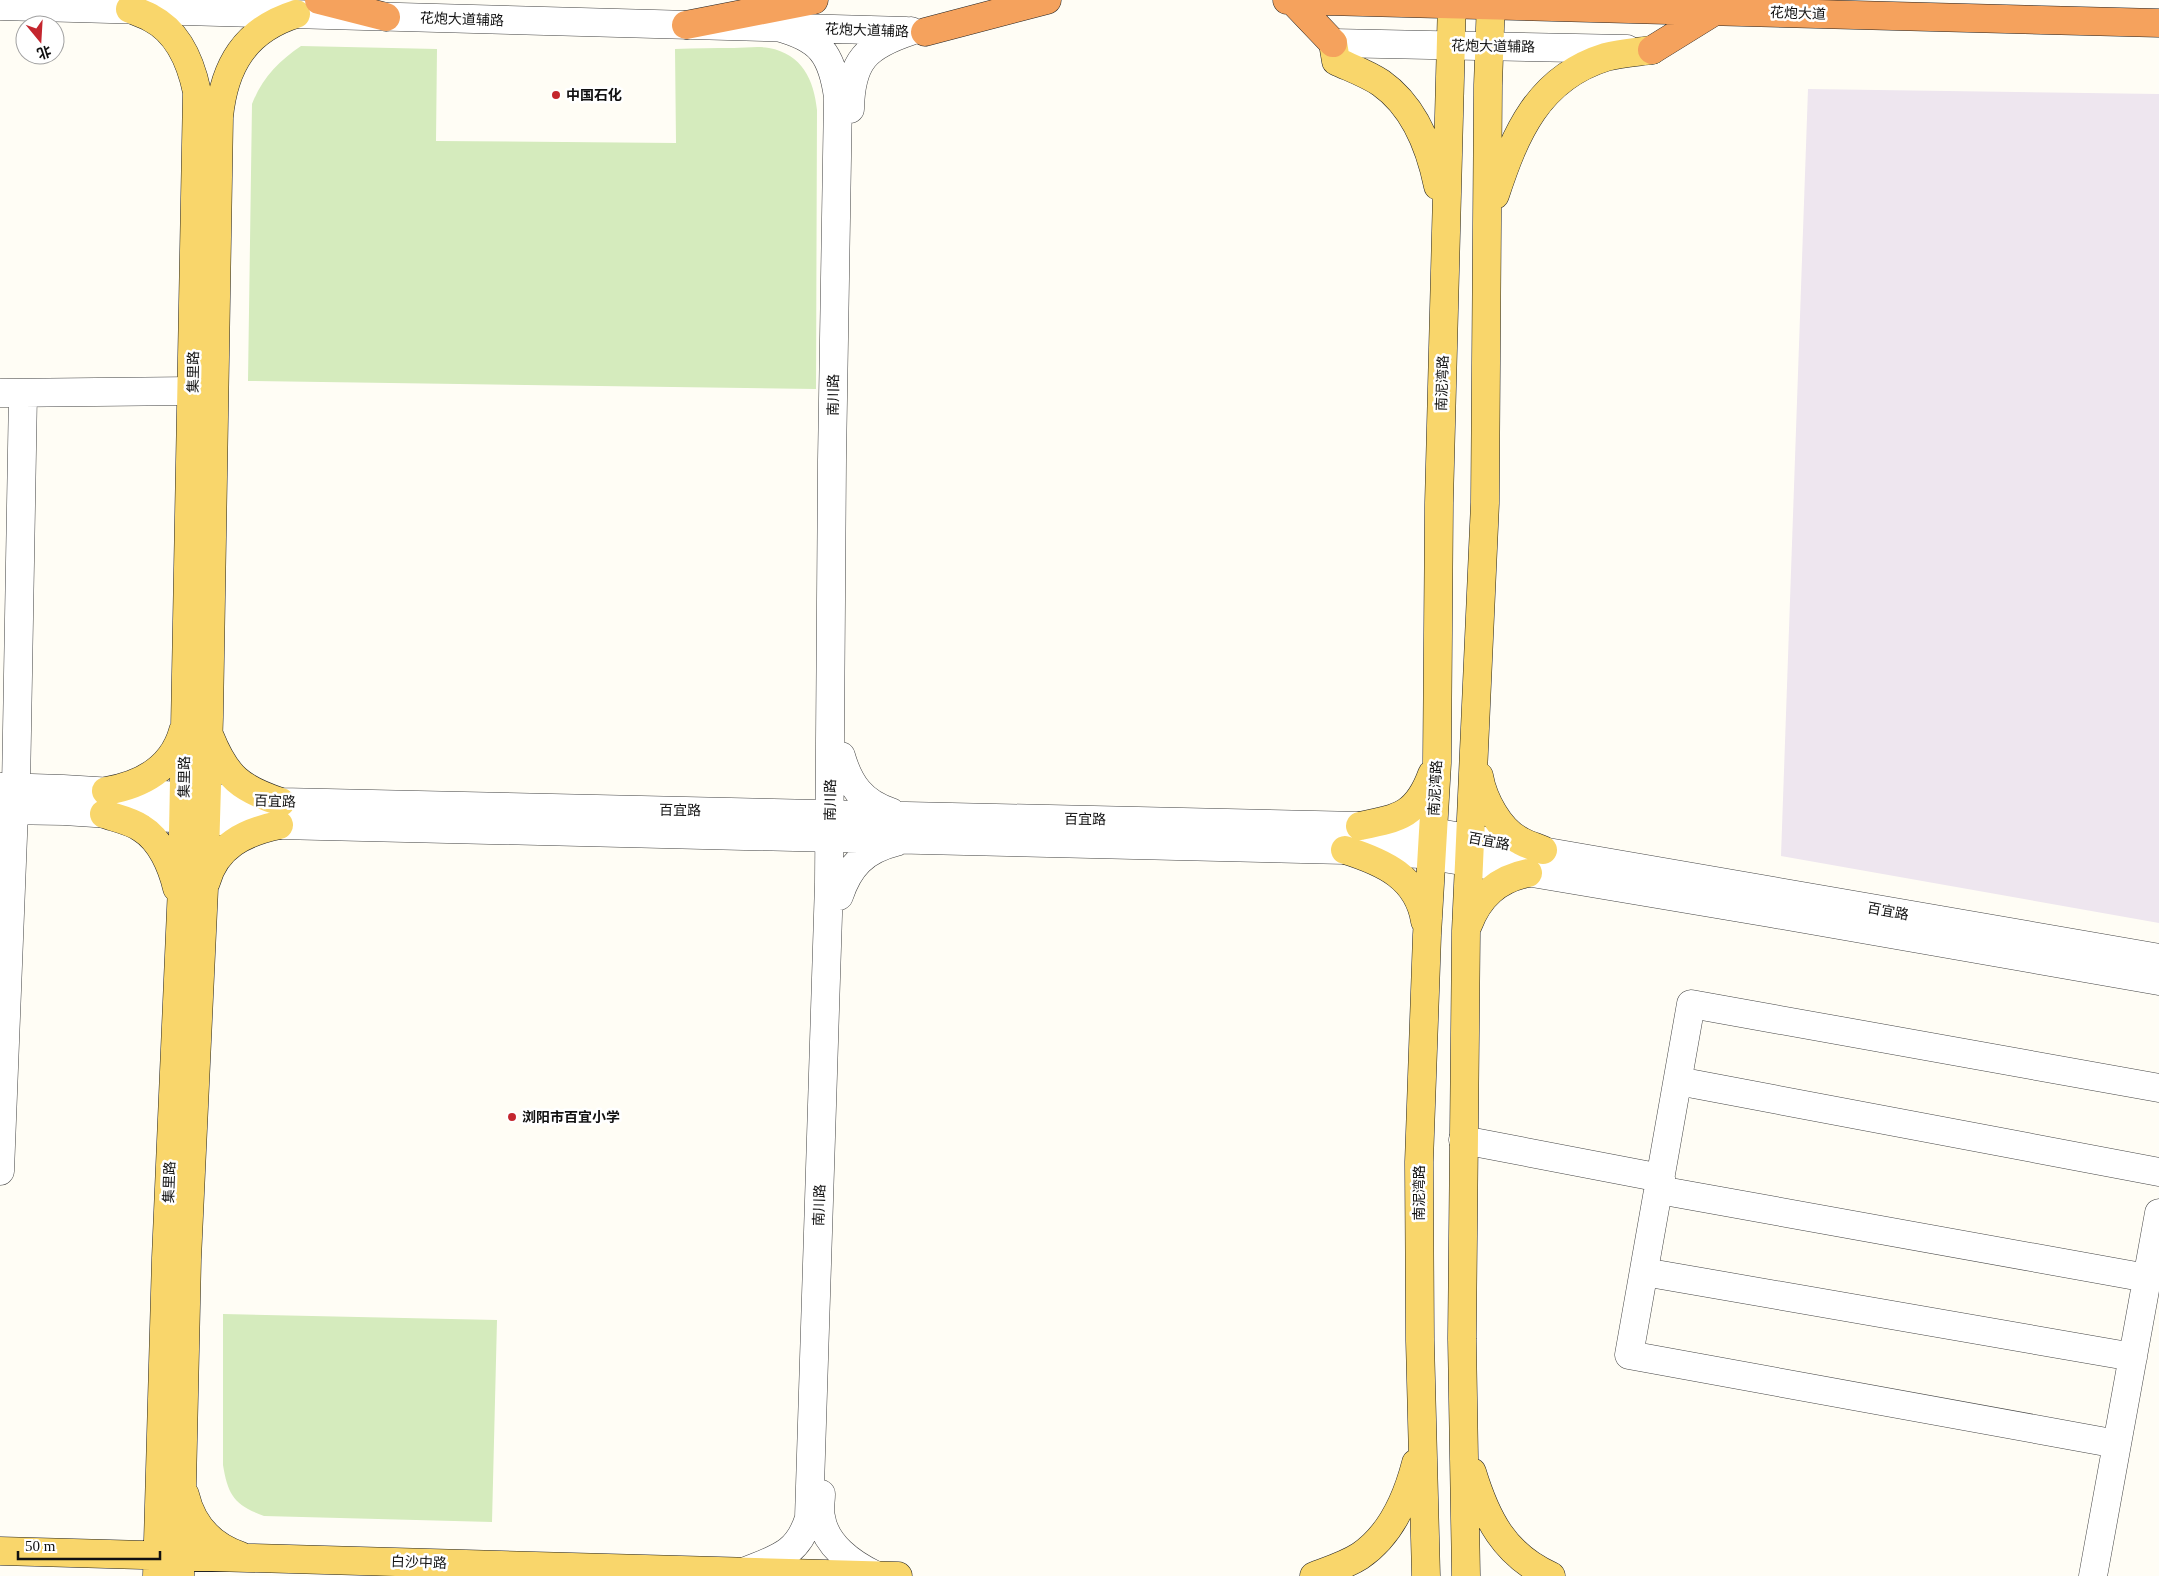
<svg xmlns="http://www.w3.org/2000/svg" width="2159" height="1576" font-family="'Times New Roman','Noto Sans SC',serif">
<style>
.industrial{fill:#eee6ef}
.green{fill:#d5ebbd}
.lines{fill:none;stroke-linecap:round;stroke-linejoin:round}
.minor-casing{stroke:#444;stroke-width:29}
.major-casing{stroke:#222;stroke-width:29}
.highway-casing{stroke:#222;stroke-width:29}
.minor{stroke:#fff;stroke-width:28}
.major{stroke:#f9d66b;stroke-width:28}
.highway{stroke:#f5a25d;stroke-width:28}
.poi-dot{fill:#c4262e;stroke:#fff;stroke-width:2}
.labels{text-anchor:middle;stroke-width:5;stroke-linejoin:round;paint-order:stroke}
.street-label{font-size:14px;fill:#111;stroke:#fff}
.poi-label{font-size:14px;font-weight:bold;fill:#111;stroke:#fff;text-anchor:start}
</style>
<rect width="100%" height="100%" fill="#fffdf5"/>
<path class="industrial" d="M1808,89L2159,94V923L1781,856Z"/>
<path class="green" d="M301,46L437,49L436,141L676,143L675,49C695,48 714,48 734,48C745,48 758,46 769,48C802,54 814,80 817,110L816,389L248,381L252,104C262,78 279,61 301,46Z
M223,1314L497,1320L492,1522L264,1516C234,1505 228,1495 223,1465Z"/>
<g class="lines">
<defs>
<path id="minor" d="M0,6L906,31
M1333,43L1627,49
M850,109C851,60 866,46 911,31
M0,393L192,391
M841,756C849,784 862,803 891,812
M0,787L63,789L281,802L1360,826L1421,830L2159,958
M16,788L23,393
M0,810L64,811L279,825L1345,850L1420,854L1770,913L2159,981
M839,896C849,866 864,850 896,842
M1678,1081L2159,1172
M1463,1140L1661,1178
M0,1171L14,810
M1659,1190L2147,1278
M1644,1272L2133,1357
M2117,1444L1629,1355L1691,1004L2159,1088
M821,1494C821,1501 819,1510 821,1517C825,1545 852,1564 875,1575
M746,1571C778,1558 798,1554 809,1518L829,883L832,460L838,97C832,54 820,38 777,27
M2093,1576L2159,1213"/>
<path id="major" d="M130,9C137,12 145,14 151,18C178,32 191,63 197,92L182,886L166,1258L157,1576
M1333,43L1336,61C1351,68 1368,74 1381,83C1415,107 1430,147 1438,186
M1495,195C1515,134 1538,78 1606,57C1620,53 1637,52 1652,50
M210,737C226,777 241,789 281,802
M1479,776C1483,799 1499,830 1521,841C1528,845 1536,847 1543,850
M106,791C142,785 173,768 183,731
M104,814C116,818 131,821 141,828C161,840 172,867 177,888
M1360,826C1400,818 1417,815 1432,774
M1345,850C1383,862 1418,877 1425,921
M206,882C216,846 245,832 279,825
M1468,925C1479,896 1498,879 1528,873
M1472,1472C1486,1518 1504,1555 1551,1576
M185,1495C192,1525 211,1546 241,1556
M0,1551L898,1576
M180,1576L187,1259L204,888L209,717L219,117C224,66 245,30 296,14
M1314,1576C1330,1570 1346,1565 1360,1556C1391,1535 1407,1498 1416,1463
M1426,1576L1420,1341L1419,1162L1427,935L1437,763L1439,503L1452,0
M1466,1576L1462,1339L1466,931L1485,503L1488,85L1491,0"/>
<path id="highway" d="M319,0L386,17
M1287,0L2159,23
M1292,0L1333,43
M686,25L814,0
M925,32L1047,0
M1652,50L1715,11"/>
</defs>
<use href="#minor" class="minor-casing"/>
<use href="#major" class="major-casing"/>
<use href="#highway" class="highway-casing"/>
<use href="#minor" class="minor"/>
<use href="#major" class="major"/>
<use href="#highway" class="highway"/>
</g>
<g class="poi-dot">
<circle cx="556" cy="95" r="5"/>
<circle cx="512" cy="1117" r="5"/>
</g>
<g class="labels">
<g class="street-label">
<text transform="translate(1798 13) rotate(2)" y="5">花炮大道</text>
<text transform="translate(462 19) rotate(2)" y="5">花炮大道辅路</text>
<text transform="translate(867 30) rotate(2)" y="5">花炮大道辅路</text>
<text transform="translate(1493 46) rotate(1)" y="5">花炮大道辅路</text>
<text transform="translate(193 372) rotate(-89)" y="5">集里路</text>
<text transform="translate(1442 383) rotate(-88)" y="5">南泥湾路</text>
<text transform="translate(833 395) rotate(-89)" y="5">南川路</text>
<text transform="translate(184 777) rotate(-89)" y="5">集里路</text>
<text transform="translate(1435 788) rotate(-87)" y="5">南泥湾路</text>
<text transform="translate(830 800) rotate(-89)" y="5">南川路</text>
<text transform="translate(275 801) rotate(2)" y="5">百宜路</text>
<text transform="translate(680 810) rotate(1)" y="5">百宜路</text>
<text transform="translate(1085 819) rotate(1)" y="5">百宜路</text>
<text transform="translate(1489 841) rotate(10)" y="5">百宜路</text>
<text transform="translate(1888 911) rotate(10)" y="5">百宜路</text>
<text transform="translate(169 1182) rotate(-88)" y="5">集里路</text>
<text transform="translate(1419 1193) rotate(-90)" y="5">南泥湾路</text>
<text transform="translate(819 1205) rotate(-88)" y="5">南川路</text>
<text transform="translate(419 1562) rotate(2)" y="5">白沙中路</text>
</g>
<g class="poi-label">
<text x="566" y="100">中国石化</text>
<text x="522" y="1122">浏阳市百宜小学</text>
</g>
</g>
<g transform="translate(40 40) rotate(162)"><circle r="24" fill="#ffffff" stroke="#a0a0a0"/>
<path d="M0-4L9 19L0 12L-9 19Z" fill="#c4262e"/>
<text y="-8" font-size="14" font-weight="bold" text-anchor="middle" fill="#111111">北</text>
</g>
<path d="M18 1551v8h142v-8" fill="none" stroke="#111111" stroke-width="2.5"/>
<text x="25" y="1551" font-size="15" fill="#111111" stroke="#ffffff" stroke-width="4" paint-order="stroke">50 m</text>
</svg>
